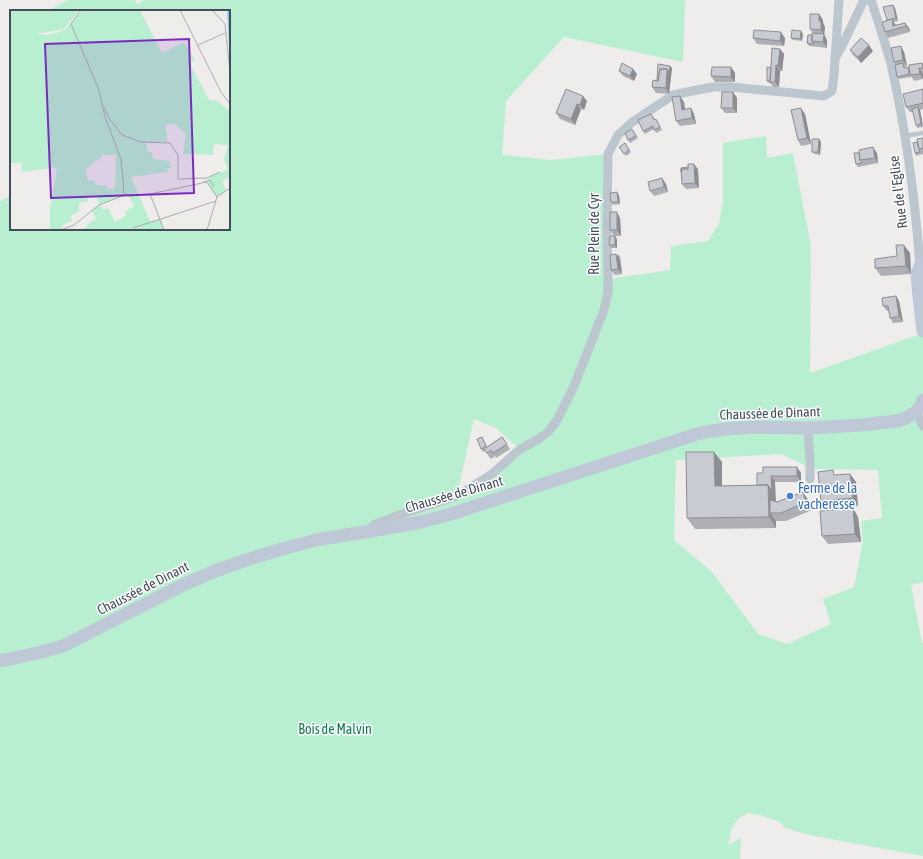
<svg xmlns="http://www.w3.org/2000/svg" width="923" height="859" font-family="'Asap Condensed',sans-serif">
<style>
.green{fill:#b8efd1;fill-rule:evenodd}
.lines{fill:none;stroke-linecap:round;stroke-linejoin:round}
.service{stroke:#bcc6cf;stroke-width:4.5}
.minor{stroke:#bcc6cf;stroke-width:9}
.secondary{stroke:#bec8d6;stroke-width:13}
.wall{fill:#adafb5}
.shaded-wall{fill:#8d8e93}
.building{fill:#c9cbd2;stroke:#8d8e93}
.shop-dot{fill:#3f7fe0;stroke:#fff;stroke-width:1.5}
.labels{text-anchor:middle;stroke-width:3;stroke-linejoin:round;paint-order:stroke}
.street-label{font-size:14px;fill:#444e5a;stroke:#fff}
.shop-label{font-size:14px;fill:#366cbe;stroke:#fff;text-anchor:start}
.park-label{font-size:14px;fill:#147d50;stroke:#fff}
.inset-road{fill:none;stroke:#abadb2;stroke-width:1}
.view{fill:#7b2cbf;fill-opacity:0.15;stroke:#7b2cbf;stroke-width:2}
.inset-edge{fill:none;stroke:#444e5a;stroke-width:2}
</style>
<rect width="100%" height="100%" fill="#efecec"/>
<path class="green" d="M68,0H135L137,4L144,0H685L683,62L564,37L506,101L502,155L551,160L608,154V279L670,270L671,246L708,241L719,224L723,201V143L766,136L767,158L793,153L811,246L810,373L923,333V400L916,412L923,426V582L911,585L922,643H923V856L809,835L792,830L784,827L780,822L759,815L748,813L738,819L732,827L728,845L741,838L740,859H0V201L11,196V229H229V11H48ZM474,419L496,428L519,449L457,495ZM781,454L812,469L878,470L882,518L861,521L863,541L854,587L823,599L831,624L787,644L758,634L712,572L674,540L676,460Z"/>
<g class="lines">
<path class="service" d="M905,136L923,133"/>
<path class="minor" d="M871,0C878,21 885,42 891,64C906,130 915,198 920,266
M835,58L841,48L863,2L867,0
M916,412L923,426
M808,428L810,463V479
M370,529L374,525L402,514L457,496L492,474L519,450L540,438L549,431L557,420L574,386L604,310L608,292V279L607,233L608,154L618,135L631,123L673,95L692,91L713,87H731L824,96L832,91L834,75L839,0"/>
<path class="secondary" d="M923,263L920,266L917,274L919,297L923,331
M0,661L42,652L63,646L183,585L215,571L246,560L282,549L320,539L366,532L421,522L448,515L700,433L725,429L753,427L808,428L861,425L897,421L906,418L916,412L923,403V400"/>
</g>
<path class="wall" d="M895,8L898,21L894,22L896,25L905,23L909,28L910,32L888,38L885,32L887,20Z
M819,14L823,20V23L825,27L824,35L827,40V48L809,46L807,43L812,35L813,33L810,29Z
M803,34L802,41L793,40L791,38Z
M753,38H785L784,46L757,44Z
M901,46L904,52L907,66H905V68L910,70L922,63L923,64V79L914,81L911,76V77L899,79L897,77L896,65L894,62Z
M780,49L784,54L782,71H780L779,87H773L771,84L769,83L767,81Z
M850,50L873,51L861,63L853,55Z
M670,66L672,68L669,94L656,93L652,87L657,81Z
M731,67L735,73V82H715L711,76Z
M619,71L637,74L634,81L623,76Z
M566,89L587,101L584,110L581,109L575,125L560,119L556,113Z
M923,89V109L920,110L923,127L917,128L916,125L913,112H910L906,107Z
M733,92L737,98V113H725L721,108Z
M684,102L685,109L691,108L694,114L696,124L680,126L676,121Z
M805,114L811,144L801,146L798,140Z
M653,116L655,120L658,122L662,130L656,133L654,129L645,134L643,131Z
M632,129L638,138L630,143L628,140Z
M923,138V154L916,156L915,153L917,142Z
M819,139L821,142L820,155L814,154L812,152Z
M625,143L631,152L626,156L619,147Z
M854,153H877L878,163L858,167L856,164Z
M698,169L699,188L686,189L682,184V173L681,172Z
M666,184L668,192L654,196L650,191Z
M619,195L620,204L613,205L611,202Z
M617,212L620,218L621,236H614L610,230Z
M617,239V248H611L609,245Z
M910,253L911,274L881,276L875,268L897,256Z
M618,254L620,256L622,274L615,275L611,270Z
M896,296L899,301L903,322L893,323L890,318L889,311H887L883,306Z
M482,437L487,447L502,437L510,449L496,458L495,456L491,459L485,451L483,452L481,449Z
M722,462V486L757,485V473H801V482H775L776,501L777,502L803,492L808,500L812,510L786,521H776V528L695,529L687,518Z
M850,474L856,482L858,506L827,509L821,501L837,475Z
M858,517L861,542L828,544L822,536Z"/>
<path class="shaded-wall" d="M893,5L895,8L898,21L896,18Z
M819,14L823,20V23L825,27L824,35L821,30L819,21Z
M892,19L897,29L893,26Z
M905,23L909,28L910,32L906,26Z
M801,31L803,34L802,41L800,39Z
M781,32L785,38L784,46L780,41Z
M824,34L827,40V48L823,42Z
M869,45L873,51L861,63L858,57Z
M901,46L904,52L907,66L903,60Z
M780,49L784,54L782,71L778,66Z
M776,65L780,71L779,87L775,82Z
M670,66L672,68L669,94L666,88L667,69Z
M731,67L735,73V82L731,77Z
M919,68L923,74V79L920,74Z
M633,69L637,74L634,81L630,76Z
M733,92L737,98V113L733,108Z
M583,96L587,101L584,110L580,105Z
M680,96L684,102L686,115L682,110Z
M577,104L581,109L575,125L571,119Z
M918,107L920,110L923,126L921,124Z
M691,108L694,114L696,124L692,118Z
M801,108L805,114L811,144L807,138Z
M819,139L821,142L820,155L818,152Z
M873,147L877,153L878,163L875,158Z
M694,164L698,169L699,188L695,183Z
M662,178L666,184L668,192L664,187Z
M617,192L619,195L620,204L618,202Z
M617,212L620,218L621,236L617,230Z
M615,236L617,239V248L615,245Z
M904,245L910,253L911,274L906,266Z
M616,254L620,259L622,274L618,269Z
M896,296L899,301L903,322L899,316Z
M714,452L722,462V497L715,486Z
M797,467L801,473V482L797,476Z
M850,474L856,482L858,506L853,498Z
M771,476L775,482L776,513H770L776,521V528L769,517L768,485Z
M803,492L808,500L812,510L806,502Z
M853,508L858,517L861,542L855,534Z"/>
<path class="building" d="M893,5L896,18L887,20L883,7Z
M810,14H819V21H821V30L810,29Z
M892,19L893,26L905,23L906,26L885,32L882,22Z
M754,30L781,32L780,41L753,38Z
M792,30L801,31L800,39L791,38Z
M812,33L824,34L823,42L812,41Z
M808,35H812V41L814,44L807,43Z
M861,38L869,45L858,57L850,50Z
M901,46L903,60L894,62L891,48Z
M772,48L780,49L778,66L776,65L775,82H770Z
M622,63L633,69L630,76L619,71Z
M903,63L904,68L908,67L909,74L897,77L895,65Z
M922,63L923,68H919L920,74L910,75L909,65Z
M658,64L670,66L669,72L667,69H660L658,81H657Z
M712,67H731V77L711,76Z
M767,67L771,68L770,81H767Z
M660,69H667L666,88L652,87L653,80L658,81Z
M566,89L583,96L580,105L577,104L571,119L556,113Z
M923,89V103L906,107L903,94Z
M722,92H733V108H721Z
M680,96L682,110L691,108L692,118L676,121L672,97Z
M918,107L921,124L916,125L912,109Z
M801,108L807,138L798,140L791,110Z
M651,114L654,120L656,119L660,127L654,130L653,126L643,131L638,120Z
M632,129L636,136L628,140L625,133Z
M923,138V148L919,149L917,139Z
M812,139H819L818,152H812Z
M917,142L919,149L920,152L915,153L913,143Z
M625,143L629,150L624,154L619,147Z
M873,147L875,158L860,160L859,150Z
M854,153H859L860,160L862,163L856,164Z
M688,164H694L695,183L682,184L681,169H688Z
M688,167V169H681L682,172H681V168Z
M662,178L664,187L650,191L648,182Z
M617,192L618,202H611L610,193Z
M610,212H617V230H610Z
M610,236H615V245H609Z
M896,245H904L906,266L875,268V259L897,256Z
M616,254L618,269L611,270L610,255Z
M896,296L899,316L890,318L888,306H883L882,298Z
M482,437L486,446L481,449L477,439Z
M502,437L507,444L493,453L491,450L487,453L484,449Z
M686,452H714L715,486L768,485L769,517L687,518Z
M763,467H797V476H771L772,491L768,485H757V473H763Z
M833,470L834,475L850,474L853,498L821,501L818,472Z
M803,492L806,502L781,513H770V500L777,502Z
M853,508L855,534L822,536L820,511Z"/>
<circle class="shop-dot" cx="790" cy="496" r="4"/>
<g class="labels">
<g class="street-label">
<text transform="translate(898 192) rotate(-97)" y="5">Rue de l'Eglise</text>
<text transform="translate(594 234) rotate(-90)" y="5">Rue Plein de Cyr</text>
<text transform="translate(770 413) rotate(-2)" y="5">Chaussée de Dinant</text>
<text transform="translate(454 494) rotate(-16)" y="5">Chaussée de Dinant</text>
<text transform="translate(143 588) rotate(-27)" y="5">Chaussée de Dinant</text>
</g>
<g class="shop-label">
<text x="798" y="493">Ferme de la<tspan x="798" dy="16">vacheresse</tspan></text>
</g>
<g class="park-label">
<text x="335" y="734">Bois de Malvin</text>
</g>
</g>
<g transform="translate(10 10)">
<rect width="220" height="220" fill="#efecec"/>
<path d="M0,0H70L54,19L25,24L38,25L55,20L73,0H130L152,43L174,32L185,50L179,52L199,90L207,91L220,101V172L218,168L212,171L216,180L207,187L197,172L203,164L218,160L214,149L218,135L204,134L203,145L173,144L176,124L165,114H156L157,132L136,133L138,142L142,143L143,149L159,151L161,158H157L158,162L121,167L140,211L151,210L154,220H67L74,218L86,208L81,200L89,195L86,185L77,187L78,191L69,193V201L61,206L62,211L52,215L53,219L57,220H40V199L47,159L42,156L43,158L12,162V153H0ZM93,145H106L105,179H98L97,176L86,175L84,170L79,171L76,164L77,159ZM115,185L119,186L124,196L115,202L116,206L105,212L98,198L93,200L90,195Z" fill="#b8efd1" fill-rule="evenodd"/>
<path d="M217,0H220V46L219,37Z" fill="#84d0ee"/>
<path class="inset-road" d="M71,0L61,14L89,80L95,107L111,149L114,183L119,186L140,184L154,220M170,0L211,82L220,94M202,0L215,14L220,62M188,35L215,23M94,97L99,108L112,125L131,132L160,133L168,145V169L197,168L210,162M193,172L200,170L204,177M140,184L197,172L207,187M123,218L206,191M51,220L64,215L89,195L115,185M197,220L207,187L220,178"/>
<path class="view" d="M179,29L184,183L41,188L35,34Z"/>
<rect width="220" height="220" class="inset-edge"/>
</g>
</svg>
